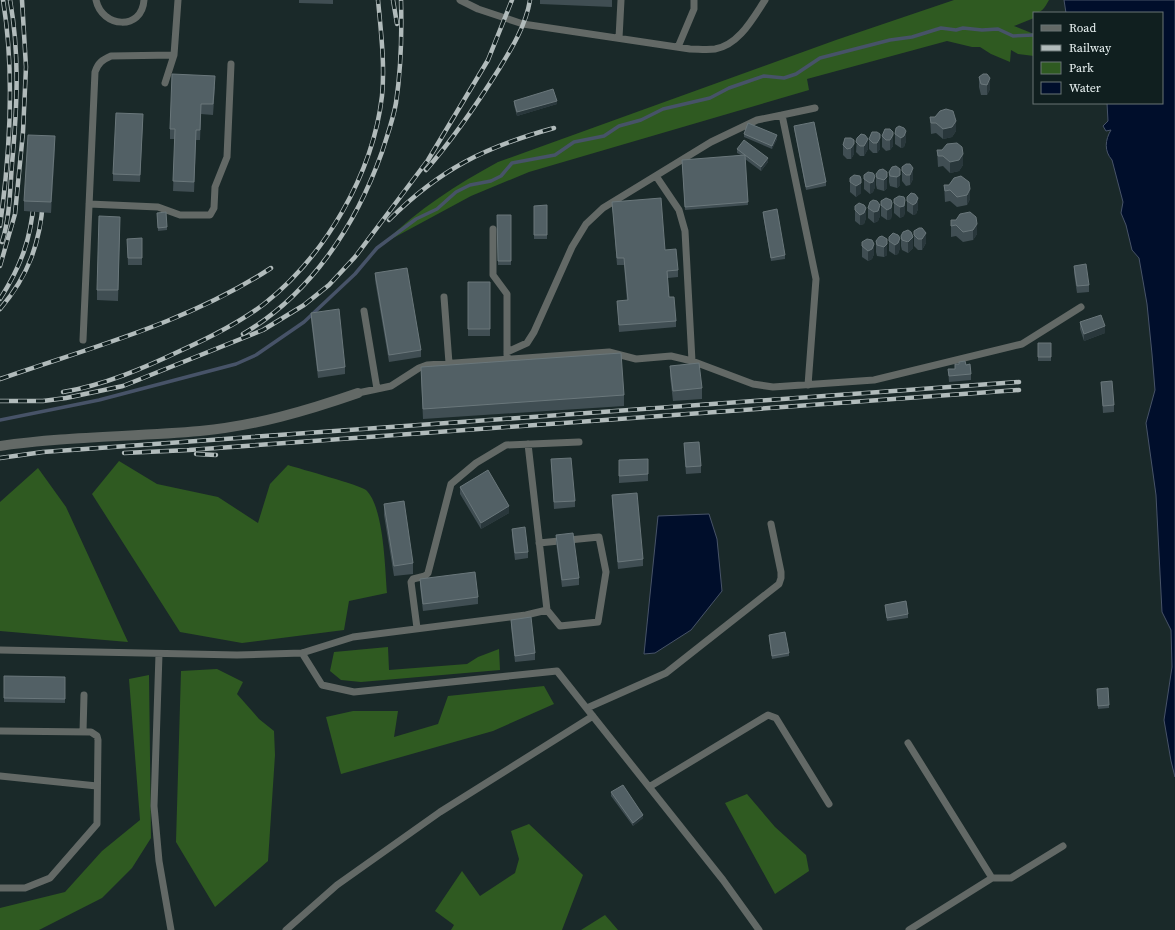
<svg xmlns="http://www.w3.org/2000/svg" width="1175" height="930" font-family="'Source Serif 4',serif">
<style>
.green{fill:#2f5a21}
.water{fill:#000e2b;stroke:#475368}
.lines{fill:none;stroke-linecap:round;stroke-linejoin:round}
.stream{stroke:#475368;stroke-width:3.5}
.service{stroke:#636966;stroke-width:7}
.minor{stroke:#636966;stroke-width:10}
.rail-casing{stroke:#b1bbbb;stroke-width:4.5}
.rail{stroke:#101f1f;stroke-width:3;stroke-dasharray:9;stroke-linecap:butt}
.wall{fill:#404e53}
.shaded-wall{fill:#29373b}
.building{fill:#526065;stroke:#6a777b}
</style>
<rect width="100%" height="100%" fill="#1a2929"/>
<path class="green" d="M954,0H1049C1045,7 1042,13 1034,13V18L1014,26L1034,34V56L1018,54L1011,50L1010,62L991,54L980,47H972L947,41L807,79L809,90L529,172L471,196L384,243C418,209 456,185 498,162L836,40Z
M119,461L157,484L218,497L258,523L270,484L288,465C300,469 360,485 366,490C384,507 385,569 387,593L349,601L344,630L242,643L180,632L92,494Z
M38,468L66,507L128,642L0,631V502Z
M388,647L389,670L467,664L478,657L499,649L500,670L361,682L341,680L330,671L334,652Z
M217,669L243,682L237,694L259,719L274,731L275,755L268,861L215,907L176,842L181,671Z
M149,675L151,838L132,868L102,898L39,930H0V908L65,892L102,851L140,820L129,679Z
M544,686L554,704L493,731L341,774L326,717L353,711H398L394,737L438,724L448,696Z
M747,794L775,827L806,855L809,871L775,894L725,803Z
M529,824L583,875L562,930H451L454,925L435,911L462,871L480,896L515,873L519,859L511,831Z
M605,915L618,930H581Z"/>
<path class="water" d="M1064,0H1175V777L1171,761L1164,720L1172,667L1171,630L1162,612L1156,495L1146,423L1155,390L1152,354L1147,304L1139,258L1132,250L1126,225L1121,213L1123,202L1112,160C1104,151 1105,140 1111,130L1106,131L1103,126L1108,121L1107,103H1162V13H1066Z
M709,514L717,539L722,591L691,630L655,653L644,654L658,516Z"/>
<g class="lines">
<path class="stream" d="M0,420L99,400L236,364L256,355L304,322L355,274L377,248L416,219L437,209L456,192L470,185L491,181L501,176L512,163L555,155L574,142L604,136L619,126L641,120L663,109L710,98L729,88L764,76L784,78L796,74L820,58L890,40L912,37L941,28L956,30L963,28L982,30L998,29L1013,36L1034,35"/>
<path class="service" d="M96,0C102,28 142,31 144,0
M460,0L478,9L523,24L690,49C698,49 707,50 715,49C739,45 753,18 765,0
M619,38L621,0
M678,47L694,9V0
M165,83L174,55L178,0
M782,115L815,108
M656,176L679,210L685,231L692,361
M89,204L158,207L180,215H210L214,208L215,187L227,157L231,64
M493,229V275L507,294V355
M444,297L449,363
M364,311L377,389
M83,340L95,72C98,63 102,60 111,56L174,55
M507,352L527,343L534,332L572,247L586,224L603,208L711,142L757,120L782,115L816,279L808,385
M358,393L391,386L419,368L427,365L609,352L636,359L671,356L692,361L753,384L773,387L874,380L1022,344L1081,307
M528,444L547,610L560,626L598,622L606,572L599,537L539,543
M417,628L411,582L413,579L425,576L428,573L451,484L476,463L506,445L579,442
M0,650L237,655L302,653L353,637L526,615L547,610
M302,653L322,685L354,692L557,671L723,880L759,930
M159,654L154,806L159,861L171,930
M587,708L666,673L779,584L781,578V572L771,524
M0,731L91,732L97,736L98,740L97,824L50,878L25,888H0
M83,732L84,695
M908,743L992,878
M0,776L97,786
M649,787L768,715L776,718L829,804
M286,930L337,885L440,812L593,716
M909,930L992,878H1011L1063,846"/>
<path class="minor" d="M0,446C66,436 133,437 200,431C255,426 306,411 358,393"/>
<defs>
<path id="rail" d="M393,0L397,24
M426,170C453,139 477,104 499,69C512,48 526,25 530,0
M389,220C440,169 485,147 554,128
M0,226C10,153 15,73 3,0
M2,242C10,217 10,190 12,164C17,109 20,55 10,0
M0,266L15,214L23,132L26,67L22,0
M0,299C21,266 31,239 34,200
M0,309C28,276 40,244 43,201
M243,334C311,294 356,225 382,152C387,136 393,120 396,103C401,69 402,34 401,0
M0,379C92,347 189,322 271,268
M63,392C105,385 144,368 182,350C211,337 239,323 264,304C325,256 373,174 382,96C385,65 381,32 378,0
M0,401H43L66,398L123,386L263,330L304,305L329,285L355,257L428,160L488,60L512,0
M124,453L189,450L1019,390
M196,454L216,455
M0,458L43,452L1019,382"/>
</defs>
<use href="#rail" class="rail-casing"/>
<use href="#rail" class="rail"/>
</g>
<path class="wall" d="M299,0H333V4L299,3Z
M540,0H612V7L540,4Z
M983,74L990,89L987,95H981L979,87V77Z
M215,86L213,115L201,114L200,140H196L194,192L173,191L175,139H170V129Z
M514,101L557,104L517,116L514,105Z
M930,117L956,131L952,137L943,139L936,133L931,134Z
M143,121L140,182L113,181V174Z
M794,126L826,182V186L806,190L794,129Z
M885,129L893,146L890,150L886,151L882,147V136Z
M872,132L880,149L877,153H873L869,149V139Z
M744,134L777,139L772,149L744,137Z
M861,134L868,149L864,156H860L856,152L857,138Z
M895,134L906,141L904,147L901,148L895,144Z
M845,138L854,154L851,159H847L843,155V145Z
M55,147L51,213L24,211V201Z
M737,149L768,162L761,171L745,159L748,205L685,210L682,163L741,155L737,153Z
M937,150H942L963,165L959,171L950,173L943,166L938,167Z
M906,164L913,179L910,185L906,186L902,181V167Z
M896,166L900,185L897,188L890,186L889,182V172Z
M883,169L887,188L884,191L877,189L876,185V174Z
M864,175L875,187L873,192L870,194L864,189Z
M954,178L970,199L967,205L957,207L950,201L945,202L944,185H949Z
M850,182L861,190V193L856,197L850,192Z
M907,201L918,209L916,214L913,215L907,211Z
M612,202L665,250L678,270V277L668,278L669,297L676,321V327L619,332L617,301H627L624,265H617Z
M894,203L905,211L904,216L900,218L894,213Z
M547,205V239H534V206Z
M881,205L892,213L891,219L887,220L881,216Z
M868,208L880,216L878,221L874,223L868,218Z
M855,210L866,218L864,224L860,225L855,221Z
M763,212L785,255V259L771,261L763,215Z
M157,213L167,227V230L158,231Z
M960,214L977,234L973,240L963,242L956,236L951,237V220H956Z
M497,215H511V265H498Z
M120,227L118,301L97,300V290Z
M919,228L926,243L922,250H918L914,246V231Z
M882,236L887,255L884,257L877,256L876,252V241Z
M901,236L913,248L908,253L902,250L901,246Z
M142,238V265H128L127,239Z
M889,241L900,248L898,254L895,255L889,251Z
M862,242L874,254L872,259L868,261L862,257Z
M1074,266L1089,285V292L1077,293L1074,273Z
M375,273L421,350V357L389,362L375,280Z
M468,282H490V336H468Z
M311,313L345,367V374L318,378L311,320Z
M1080,322L1105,333L1084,341L1080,329Z
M1038,343H1051V361H1038Z
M966,365L971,374V380L949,382L948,369H955Z
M670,366L702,388V399L673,401L670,376Z
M421,367L624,395V406L423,419L421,377Z
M1101,382L1114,405V412L1103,413Z
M684,443L701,466V473L686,474L684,450Z
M551,459L575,501V507L554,509Z
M619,460L648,474V481L619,483Z
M460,487L509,513L481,529L460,494Z
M612,495L643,559V566L618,569L612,502Z
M384,504L413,563V574L394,576L384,515Z
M512,529L528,552V558L515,560L512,536Z
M556,535L579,578V585L562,587L556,542Z
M420,579L478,597V604L423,611L420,586Z
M885,605L908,614V618L887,621L885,609Z
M511,620L535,653V660L515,662L511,627Z
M769,635L789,653V656L772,659L769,639Z
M4,676L65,677V703L4,702Z
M1097,693L1109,705V708L1098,709Z
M611,792L643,818L633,826L611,796Z"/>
<path class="shaded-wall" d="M990,78V89L987,95V85Z
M557,101V104L517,116V112Z
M956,121V131L952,137L943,139V129Z
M196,130V140L194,192V182Z
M906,131V141L904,147L901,148V138Z
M777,135V139L772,149V146Z
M893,135V146L890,150V140Z
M55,136V147L51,213V202Z
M880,138V149L877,153V143Z
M868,139V149L864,156V146Z
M854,144V154L851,159V148Z
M963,154V165L959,171L950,173V162Z
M768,158V162L761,171V167Z
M913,168V179L910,185V175Z
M900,175V185L897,188V177Z
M875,176V187L873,192L870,194V183Z
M887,177V188L884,191V180Z
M861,179V193L856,197V186Z
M970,189V199L967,205V195Z
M918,198V209L916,214L913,215V205Z
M905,200V211L904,216L900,218V207Z
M892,203V213L891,219L887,220V210Z
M880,205V216L878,221L874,223V212Z
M866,208V218L864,224L860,225V215Z
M977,224V234L973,240V230Z
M926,233V243L922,250V239Z
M913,237V248L908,253V242Z
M900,238V248L898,254L895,255V245Z
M874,244V254L872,259L868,261V251Z
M887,244V255L884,257V247Z
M1105,326V333L1084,341V334Z
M509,506V513L481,529V523Z
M643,815V818L633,826V823Z"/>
<path class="building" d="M172,74L215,76L213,104H201L200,130H196L194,182L173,181L175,129H170Z
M983,74H987L990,78L987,85L981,84L979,77Z
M553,89L557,101L517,112L514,101Z
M946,109L953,111L956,121L952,127L943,129L936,123H931L930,117H935L940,111Z
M116,113L143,114L140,175L113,174Z
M814,122L826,182L806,187L794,126Z
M748,123L777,135L772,146L744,134Z
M899,126L904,128L906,131L904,136L901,138L895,134L896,128Z
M885,129H890L893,132V135L890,140H886L882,136Z
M872,132H877L880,134V138L877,143H873L869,139Z
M861,134L865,135L868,139L864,146H860L856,142L857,138Z
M28,135L55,136L51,202L24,201Z
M845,138H851L854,140V144L851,148L847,149L843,145Z
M744,140L768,158L761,167L737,149Z
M957,143L962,147L963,154L959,160L950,162L943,156H938L937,150H942L947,144Z
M745,155L748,202L685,207L682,160Z
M906,164H910L913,168L910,175H906L902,171V167Z
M896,166L900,169V175L897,177L890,176L889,172L892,167Z
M883,169L887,172V177L884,180L877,178L876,174L879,170Z
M868,172L873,173L875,176L873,182L870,183L864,179V175Z
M854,175L860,176L861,179V183L856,186L850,182V178Z
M961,176L969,182L970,189L967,195L957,197L950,190L945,191L944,185H949L954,178Z
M911,193L915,194L918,198L916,203L913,205L907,201V197Z
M899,196L904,197L905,200L904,206L900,207L894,203V199Z
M661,198L665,250L676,249L678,270L667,271L669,297H674L676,321L619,325L617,301L628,300L624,258H617L612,202Z
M886,198L891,200L892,203L891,208L887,210L881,205V201Z
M873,200L877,201L880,205L878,211L874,212L868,208L870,202Z
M859,203L864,205L866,208L864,213L860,215L855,210V206Z
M547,205V235H534V206Z
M777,209L785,255L771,258L763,212Z
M166,212L167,227L158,228L157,213Z
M970,212L976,217L977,224L973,230L963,232L956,225L951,226V220H956L960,214Z
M497,215H511V261H498Z
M99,216L120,217L118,290H97Z
M919,228H922L926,233L922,239H918L914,235V231Z
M908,230L911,232L913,237L908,242L902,240L901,236L903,232Z
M893,233L898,235L900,238L898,243L895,245L889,241V237Z
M882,236L887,239V244L884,247L877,245L876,241L879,237Z
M142,238V258H128L127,239Z
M867,239L872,240L874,244L872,249L868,251L862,246V242Z
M1086,264L1089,285L1077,286L1074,266Z
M407,268L421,350L389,355L375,273Z
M468,282H490V329H468Z
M339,309L345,367L318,371L311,313Z
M1101,315L1105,326L1084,334L1080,322Z
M1038,343H1051V357H1038Z
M621,353L624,395L423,409L421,367Z
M965,361L966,365L970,364L971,374L949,376L948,369H955V364H959V362Z
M699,363L702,388L673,391L670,366Z
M1112,381L1114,405L1103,406L1101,382Z
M699,442L701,466L686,467L684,443Z
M571,458L575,501L554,502L551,459Z
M648,459V474L619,476V460Z
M488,470L509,506L481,523L460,487Z
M637,493L643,559L618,562L612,495Z
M404,501L413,563L394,566L384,504Z
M525,527L528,552L515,553L512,529Z
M573,533L579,578L562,580L556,535Z
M475,572L478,597L423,604L420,579Z
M906,601L908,614L887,618L885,605Z
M531,617L535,653L515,656L511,620Z
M785,632L789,653L772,656L769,635Z
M4,676L65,677V699L4,698Z
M1108,688L1109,705L1098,706L1097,689Z
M623,785L643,815L633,823L611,792Z"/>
<rect x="1033" y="12" width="130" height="92" fill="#101f1f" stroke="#687575"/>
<rect x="1041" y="25" width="20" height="6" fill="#636966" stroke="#687575"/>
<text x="1069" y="32" font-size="12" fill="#ecf5f5">Road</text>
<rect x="1041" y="45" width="20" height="6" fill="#b1bbbb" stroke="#687575"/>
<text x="1069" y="52" font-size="12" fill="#ecf5f5">Railway</text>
<rect x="1041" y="62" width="20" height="12" fill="#2f5a21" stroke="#687575"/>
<text x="1069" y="72" font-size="12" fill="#ecf5f5">Park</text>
<rect x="1041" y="82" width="20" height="12" fill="#000e2b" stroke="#687575"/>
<text x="1069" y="92" font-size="12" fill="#ecf5f5">Water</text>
</svg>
